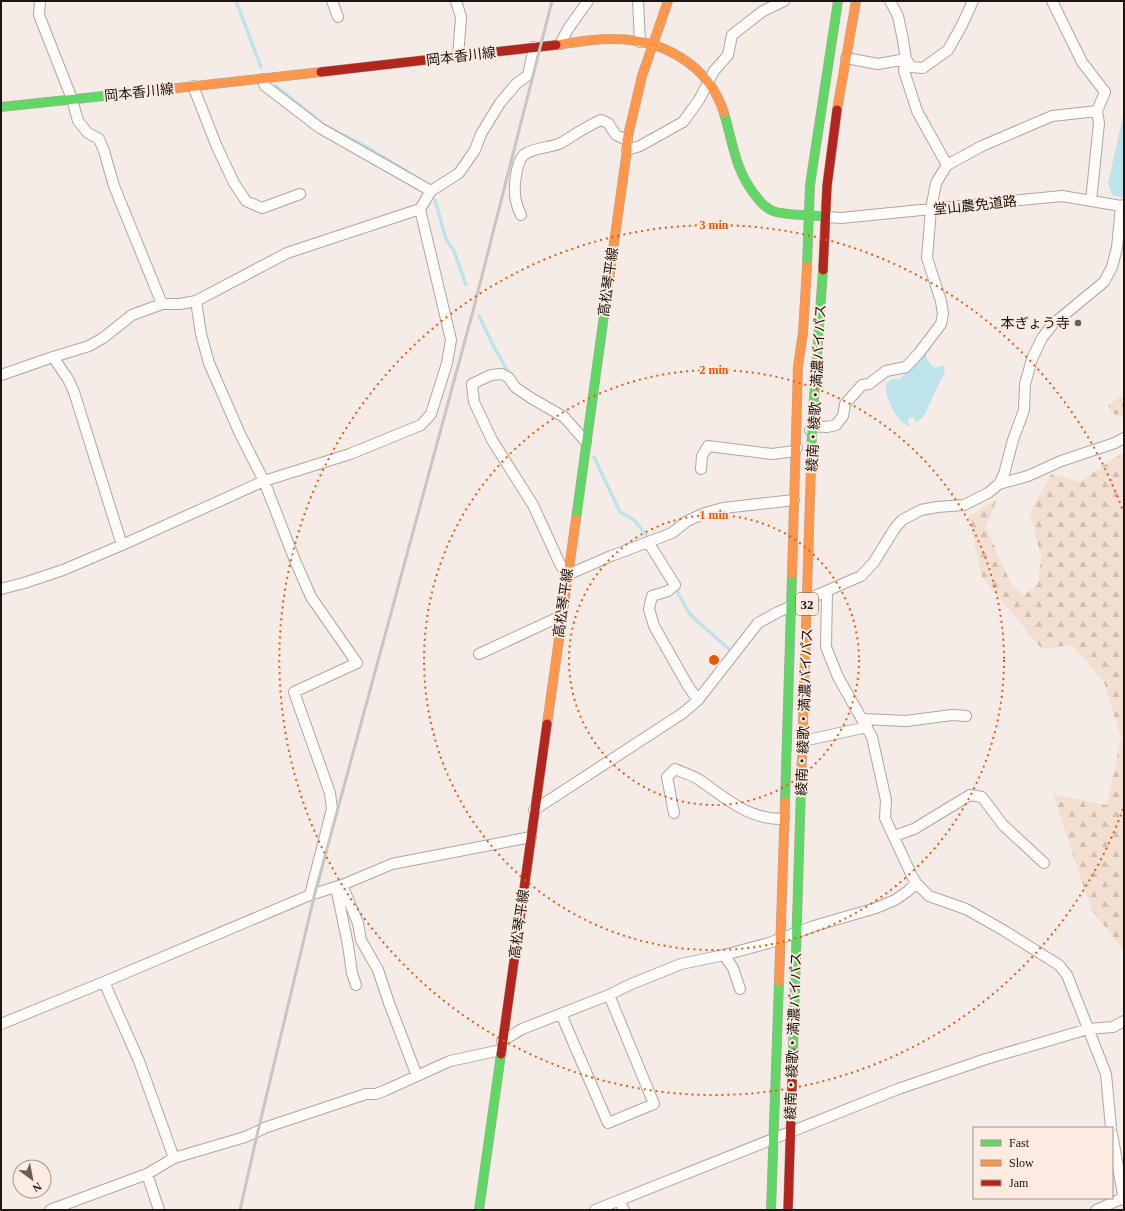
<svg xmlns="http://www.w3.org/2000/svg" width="1125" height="1211" font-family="'Times New Roman','Noto Sans JP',serif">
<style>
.forest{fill:url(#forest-firs)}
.cemetery{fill:url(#cemetery-stones)}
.water{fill:#bee3eb}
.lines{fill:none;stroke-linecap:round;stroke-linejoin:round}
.stream{stroke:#bee3eb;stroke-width:3.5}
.street-casing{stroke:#afa6a1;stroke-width:12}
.fast-casing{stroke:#afa6a1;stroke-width:10}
.slow-casing{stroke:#afa6a1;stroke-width:10}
.jam-casing{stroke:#afa6a1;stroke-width:10}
.street{stroke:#fefcfb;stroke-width:10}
.fast{stroke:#63d668;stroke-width:9}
.slow{stroke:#ff974d;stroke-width:9}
.jam{stroke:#b3261e;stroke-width:9}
.rail{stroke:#c8c5c3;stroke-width:3}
.ring{fill:none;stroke:#e8590c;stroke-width:2;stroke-dasharray:2 4}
.poi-dot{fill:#68605a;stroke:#fbebe1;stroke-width:1.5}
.labels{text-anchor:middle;stroke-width:4;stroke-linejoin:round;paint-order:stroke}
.shield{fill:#fbebe1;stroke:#5f544d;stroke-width:1}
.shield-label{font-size:13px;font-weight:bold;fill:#1c140e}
.street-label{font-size:14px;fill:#1c140e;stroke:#fbebe1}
.poi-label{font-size:14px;fill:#1c140e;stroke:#fbebe1;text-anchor:end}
.centre{fill:#e8590c;stroke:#fbebe1;stroke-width:2}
.ring-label{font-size:12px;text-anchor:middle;font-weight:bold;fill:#e8590c;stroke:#fbebe1;stroke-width:4;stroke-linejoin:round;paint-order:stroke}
</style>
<defs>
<pattern id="forest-firs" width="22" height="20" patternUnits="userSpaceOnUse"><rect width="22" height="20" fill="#f3dfd2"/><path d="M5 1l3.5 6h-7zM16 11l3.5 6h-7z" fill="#d0beb3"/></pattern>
<pattern id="cemetery-stones" width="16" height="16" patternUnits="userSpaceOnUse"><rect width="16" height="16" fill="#f3dfd2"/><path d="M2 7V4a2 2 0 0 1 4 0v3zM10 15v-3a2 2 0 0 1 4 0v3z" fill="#d0beb3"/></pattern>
</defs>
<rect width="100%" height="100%" fill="#f5ece7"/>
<path class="forest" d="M1122,453L1124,454V951L1091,909L1053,794L1107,805L1121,738L1104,682L1072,645L1042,649L982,577L969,516L997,499L986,527L1011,584L1024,595L1038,584L1041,557L1030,512L1052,473L1079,482Z"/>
<path class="cemetery" d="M1124,396V417L1113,414L1108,406L1118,398Z"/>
<path class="water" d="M1124,112V198L1112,195L1108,183Z
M926,349L932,350L927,352L926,357L931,365L936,368L943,365L945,371L925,414L921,419L916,422L913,417L908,419L909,426H906C905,422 903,423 900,420C894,414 881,389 888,382C892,378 896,379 900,379L905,374L904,371Z"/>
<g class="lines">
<path class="stream" d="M236,1L261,67
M276,86L324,125L365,146L422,181
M435,200L446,239L454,251L466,285
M479,316L495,349L510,375
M594,457L620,512L634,520L648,537
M677,591L689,613L696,620L731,651"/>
<defs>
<path id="street" d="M40,1L39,15L72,99L78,121L88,133L99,139L104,151L114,186L162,304
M332,1L338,17
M456,1L461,17L458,57
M638,1L640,42
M890,1L898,16L903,40L906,59L904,71L917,111L947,165
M1052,1L1082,62L1105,92L1097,111L1099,123L1091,201
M560,44L568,29L588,1
M846,58L878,64L906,59L911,67L923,68L948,50L962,25L973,1
M262,79L265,86L320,128L431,191
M193,86L217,147L234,183L246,201L262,208L300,194
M627,150L640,146L683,122L699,100L714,71L728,55L732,35L763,11L784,1
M521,215C519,211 517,206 516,201C513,190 516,160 525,154C536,147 550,148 561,143C574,135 587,126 601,120L608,123L616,135L627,140
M826,217L841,218L1062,196L1121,206L1124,205
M196,301L201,334L209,363L240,434L264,481L294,558L311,597L357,663L294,692L330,793L332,809L310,895
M53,357L68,379L74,392L122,545
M1,375L53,357L89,346L103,338L132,315L162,304H180L196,301L287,253L420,209
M810,430L812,426L827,427L836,425L843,416L845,404L862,385L869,384L886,371L906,367L919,353L941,324L943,314L941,301L927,258L931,209L936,183L947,165L982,146L1052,116L1097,111
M586,442L564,417L531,398L515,387L509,378L502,374L491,375L472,384L474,402L492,440L533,505L560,564L567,575L611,556L672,533L687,521L705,513L723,508L794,500
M701,469L702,456L708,446L772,454L795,451L797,448
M999,484L1028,476L1061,461L1115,443L1124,438
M648,542L675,585L668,591L652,596L649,609L654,626L688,686L698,700
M1,589L24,583L63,570L122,545L264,481L350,454L421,425L431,414L447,363L451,340L420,209L431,191L459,173L475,150L481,134L500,103L516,84L528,75L534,47
M827,591L826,647L838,677L872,737L886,800L885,818L912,876L916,883L929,896L966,909L1003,930L1059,965L1067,975L1106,1074L1111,1128
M479,654L561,616
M863,719L906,721L952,715L966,716
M803,741L867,727
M534,810L683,713L698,700L758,623L778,612L861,576L874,562L895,528L902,520L921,510L937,507L964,505L988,493L999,484L1004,474L1013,440L1024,410L1025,384L1032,359L1042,338L1053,324L1104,282L1112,267L1117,248L1121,206
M674,813L667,777L675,769C682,772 691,775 698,779C726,798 748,820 784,819
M894,836L914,829L970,795L982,797L1003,825L1044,863
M342,885L358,923L361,940L378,970L389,1003L417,1076
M336,887L348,945L352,973L356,985
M724,955L733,968L740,989
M104,982L139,1061L174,1158
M561,1014L608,1123L654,1104L609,995
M1,1024L104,982L310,895L342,885L392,864L531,837
M502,1041L522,1029L609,995L629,985L681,964L724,955L769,943L814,926L876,908L895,900L908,891L916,883
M1112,1134L1124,1200
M147,1174L159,1210
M619,1200L624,1210
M50,1210L147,1174L174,1158L245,1137L267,1127L366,1094H376L386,1090L450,1061L501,1050
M595,1210L898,1089L986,1059L1088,1029L1113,1027L1124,1021
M1096,1210L1123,1198"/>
<path id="fast" d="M1,107L151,91
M724,113C733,143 735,170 755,195C760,202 766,208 773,211C782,215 808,215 819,216
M807,266L810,185L838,1
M811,466L812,426L823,270
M576,519L609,279
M785,802L792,574
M793,1053L801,787
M479,1210L501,1054
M771,1210L779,982"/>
<path id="slow" d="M556,45C574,43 594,38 613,39C663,39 709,65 724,113
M151,91L321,72
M837,110L856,1
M609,279L627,150V140L642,76L668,1
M792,574L798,366L803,333L807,266
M547,724L576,519
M801,787L811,466
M779,982L785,802"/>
<path id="jam" d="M321,72L556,45
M823,270L827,186L837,110
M501,1054L547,724
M788,1210L793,1053"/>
</defs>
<use href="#street" class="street-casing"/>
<use href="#fast" class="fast-casing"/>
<use href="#slow" class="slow-casing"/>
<use href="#jam" class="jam-casing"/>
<use href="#street" class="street"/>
<use href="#fast" class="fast"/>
<use href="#slow" class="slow"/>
<use href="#jam" class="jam"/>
<path class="rail" d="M240,1210L258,1131L315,893L473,311L552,1"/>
</g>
<g class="ring">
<circle cx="714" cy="660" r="145"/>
<circle cx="714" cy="660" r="290"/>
<path d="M1123 809A435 435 0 1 1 1123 511"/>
</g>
<circle class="poi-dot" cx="1078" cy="323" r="4"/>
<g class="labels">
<rect class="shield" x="796" y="593" width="22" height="22" rx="3"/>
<g class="shield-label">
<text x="807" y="609">32</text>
</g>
<g class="street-label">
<text transform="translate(461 56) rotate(-7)" y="5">岡本香川線</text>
<text transform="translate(139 92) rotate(-6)" y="5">岡本香川線</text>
<text transform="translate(975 205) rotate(-6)" y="5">堂山農免道路</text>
<text transform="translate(608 282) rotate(-82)" y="5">高松琴平線</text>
<text transform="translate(816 388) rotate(-87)" y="5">綾南・綾歌・満濃バイパス</text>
<text transform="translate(563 603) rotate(-82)" y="5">高松琴平線</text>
<text transform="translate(804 712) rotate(-88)" y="5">綾南・綾歌・満濃バイパス</text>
<text transform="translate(519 924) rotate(-82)" y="5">高松琴平線</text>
<text transform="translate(793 1036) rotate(-88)" y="5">綾南・綾歌・満濃バイパス</text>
</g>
<g class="poi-label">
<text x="1070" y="328">本ぎょう寺</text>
</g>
</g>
<circle cx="714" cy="660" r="6" class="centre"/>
<g class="ring-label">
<text x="714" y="229">3 min</text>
<text x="714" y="374">2 min</text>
<text x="714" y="519">1 min</text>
</g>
<rect width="1125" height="1211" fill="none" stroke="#1c140e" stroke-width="4"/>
<rect x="973" y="1127" width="140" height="72" fill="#fbebe1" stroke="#a2958d"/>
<rect x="981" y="1140" width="20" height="6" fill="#63d668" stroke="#a2958d"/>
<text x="1009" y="1147" font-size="12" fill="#1c140e">Fast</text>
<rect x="981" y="1160" width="20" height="6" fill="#ff974d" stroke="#a2958d"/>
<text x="1009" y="1167" font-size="12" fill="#1c140e">Slow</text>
<rect x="981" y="1180" width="20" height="6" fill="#b3261e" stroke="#a2958d"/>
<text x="1009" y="1187" font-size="12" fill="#1c140e">Jam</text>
<g transform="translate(32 1179) rotate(148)"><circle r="19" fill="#fbebe1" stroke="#a2958d"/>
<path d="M0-3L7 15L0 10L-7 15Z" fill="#68605a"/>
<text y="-6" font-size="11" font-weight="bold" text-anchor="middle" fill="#1c140e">N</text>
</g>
</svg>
